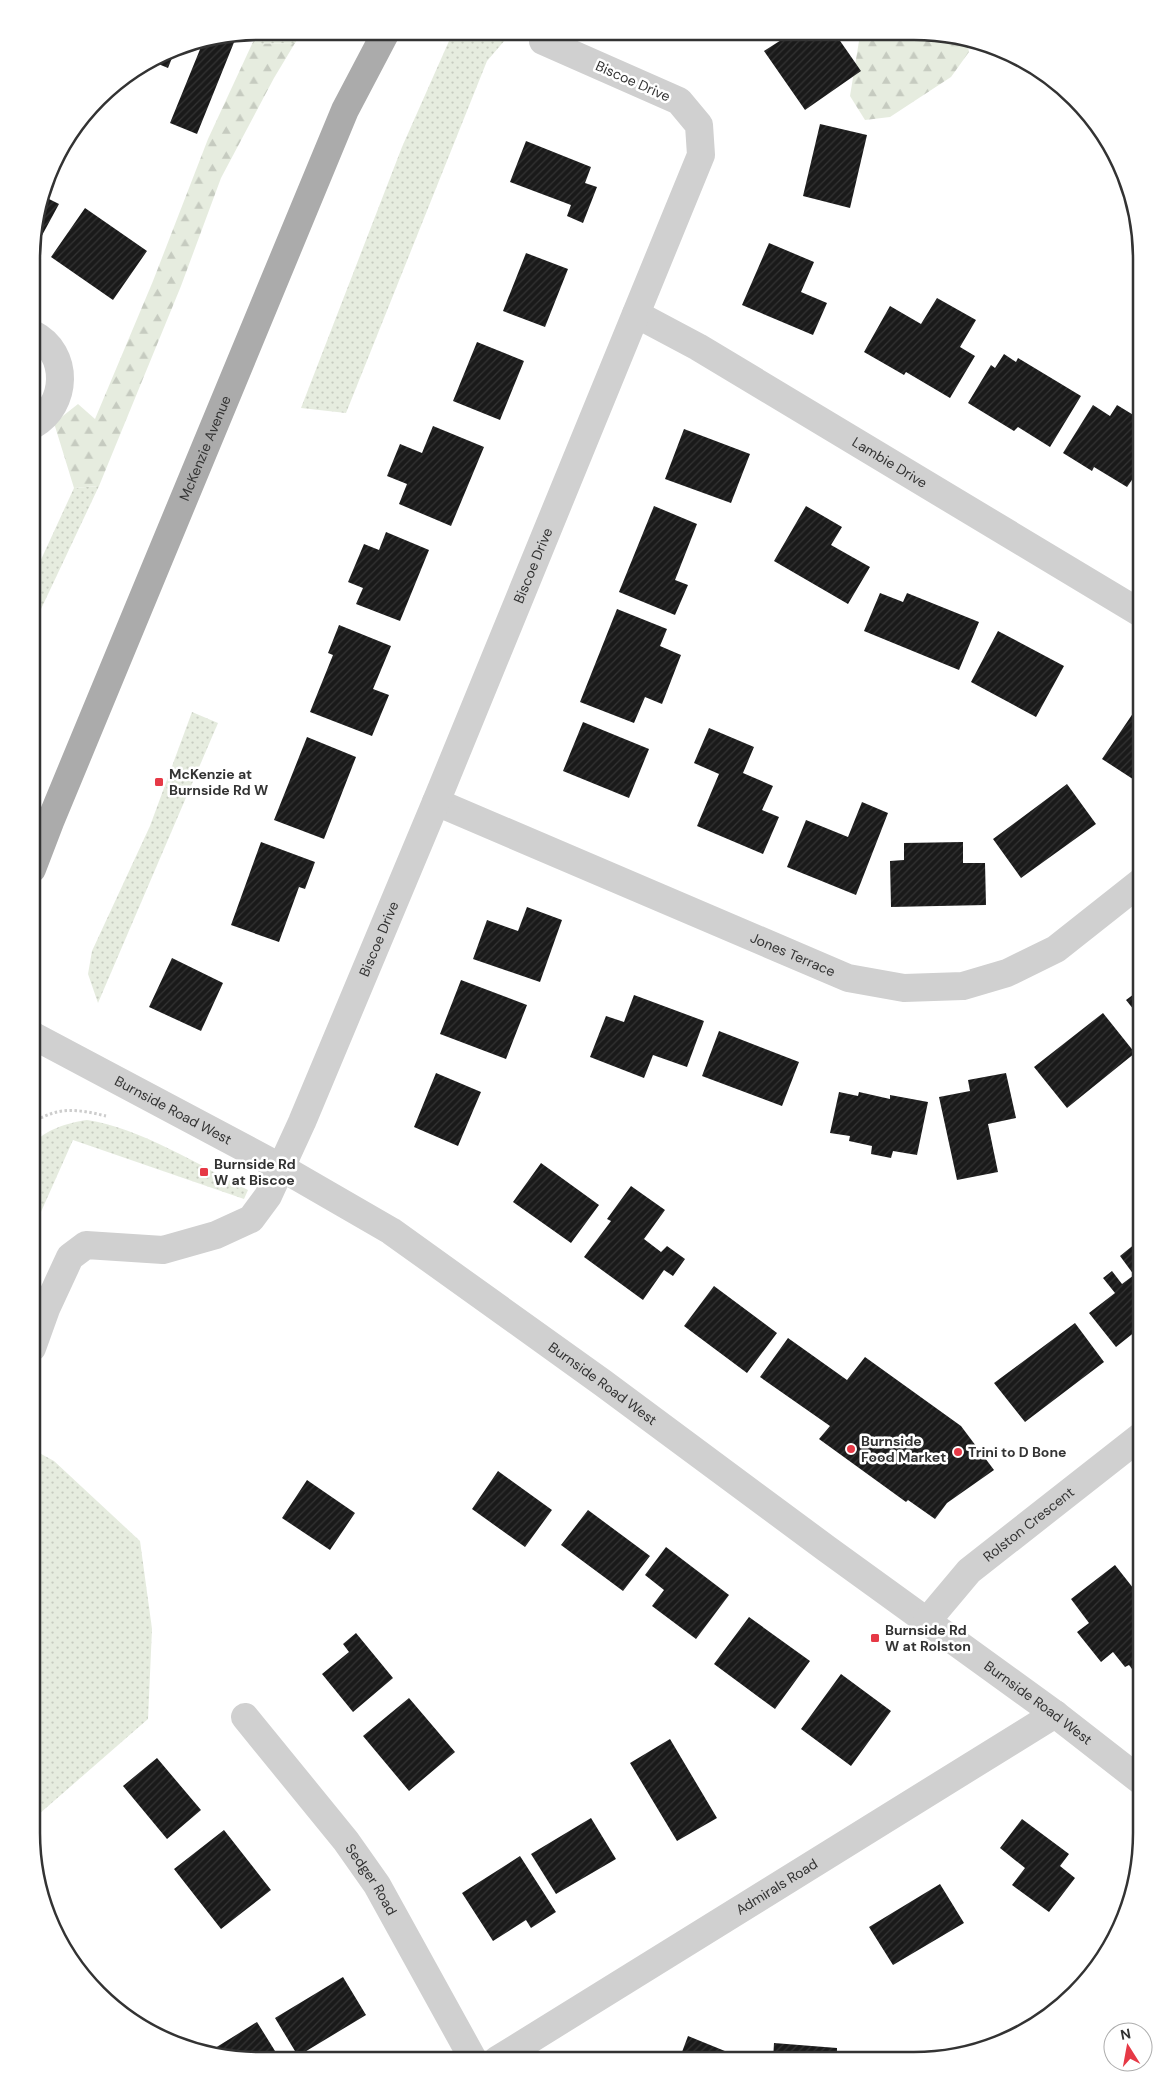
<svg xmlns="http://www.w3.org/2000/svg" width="1173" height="2092" font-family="'DM Sans',sans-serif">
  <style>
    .grass { fill: url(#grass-dots) }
    .forest { fill: url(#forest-firs) }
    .building { fill: url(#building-hatch) }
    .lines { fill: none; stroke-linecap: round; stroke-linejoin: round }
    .path { stroke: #cdcdcd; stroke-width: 3; stroke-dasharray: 2.5 2.5; stroke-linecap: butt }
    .minor { stroke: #d0d0d0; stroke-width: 28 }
    .major { stroke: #ababab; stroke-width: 28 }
    .poi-dot { fill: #e63946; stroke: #fff; stroke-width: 2 }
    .labels { text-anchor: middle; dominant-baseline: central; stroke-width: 5; stroke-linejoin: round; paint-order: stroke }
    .street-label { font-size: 14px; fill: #333; stroke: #fff }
    .poi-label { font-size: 14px; font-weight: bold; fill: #333; stroke: #fff; text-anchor: start }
    .rim { fill: none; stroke: #333; stroke-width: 2.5 }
  </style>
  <defs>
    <pattern id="grass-dots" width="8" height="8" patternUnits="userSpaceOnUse" patternTransform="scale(1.25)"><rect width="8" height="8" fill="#e6ecdf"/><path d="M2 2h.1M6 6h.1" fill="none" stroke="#c6cbc0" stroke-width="1.8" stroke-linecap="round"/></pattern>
    <pattern id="forest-firs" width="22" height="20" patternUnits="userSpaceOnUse" patternTransform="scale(1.25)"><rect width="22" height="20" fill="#e6ecdf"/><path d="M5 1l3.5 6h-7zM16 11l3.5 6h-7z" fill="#c6cbc0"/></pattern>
    <pattern id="building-hatch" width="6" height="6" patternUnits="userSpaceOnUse" patternTransform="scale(1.25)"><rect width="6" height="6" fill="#1a1a1a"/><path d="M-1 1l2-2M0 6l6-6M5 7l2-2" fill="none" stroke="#333"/></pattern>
  </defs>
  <rect width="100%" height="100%" fill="#fff"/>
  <path class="grass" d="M259 31 303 32 295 43 252 44Z
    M453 32 511 33 487 61 346 413 301 408 402 147Z
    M99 486 33 626V577L74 488Z
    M192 712 218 723 98 1003 88 974 92 951 150 826Z
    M87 1120C140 1128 199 1165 248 1190L244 1199 73 1140 32 1232V1145C46 1129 67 1123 87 1120Z
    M32 1449 54 1461 140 1541 152 1629 148 1719 31 1821Z"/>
  <path class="forest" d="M860 35 958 36 966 38 969 52 951 77 890 117 865 120 850 96Z
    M295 43 274 78 221 178 181 286 99 486 74 488 54 423 78 404 95 419 153 281 208 139 252 44Z"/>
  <path class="building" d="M237 35 197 134 170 123 203 42Z
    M789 35H836L861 71 805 110 764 51Z
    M172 48H176L168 68 151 61Z
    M820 124 867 135 850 208 803 196Z
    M526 141 591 167 585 183 597 187 583 223 567 216 571 205 510 182Z
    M43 196 59 204 33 252V229Z
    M85 208 147 251 113 300 51 257Z
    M769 243 814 262 801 292 827 303 813 335 742 305Z
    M526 253 568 269 545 327 503 311Z
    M937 298 976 320 960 347 975 356 950 398 906 372 904 375 864 352 890 306 921 324Z
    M477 342 524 361 500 420 453 401Z
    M1004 354 1016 362 1018 358 1081 396 1050 447 1018 427 1014 431 968 403 991 365 995 368Z
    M1093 405 1110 416 1117 405 1140 419 1134 430 1142 435V482L1134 477 1127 487 1094 467 1092 471 1063 453Z
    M433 426 484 447 451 526 399 504 407 484 387 476 400 444 422 453Z
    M684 429 750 454 731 503 665 479Z
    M654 506 697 524 675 580 688 585 675 615 619 592Z
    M806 506 842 527 831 545 870 567 848 604 774 561Z
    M386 532 429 550 400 621 356 604 363 588 348 582 364 544 379 550Z
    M880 593 903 602 907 593 979 622 959 670 864 631Z
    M617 609 667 629 660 646 681 655 662 704 645 697 634 723 580 702Z
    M339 625 391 646 373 689 389 695 372 736 310 712 333 655 328 653Z
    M998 631 1064 666 1036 717 971 682Z
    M1142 700V785L1102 759Z
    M583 722 649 749 629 798 563 771Z
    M709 728 754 747 743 773 773 786 762 810 779 817 763 854 697 826 719 774 694 763Z
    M307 737 356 757 324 839 274 820Z
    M1067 784 1096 824 1021 878 993 839Z
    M862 802 888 813 856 895 787 867 806 820 848 837Z
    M261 842 315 862 305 889 299 887 279 942 231 925Z
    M963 842V863H985L986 905 891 907 890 861 904 860V843Z
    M527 907 562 920 540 982 473 959 487 920 518 931Z
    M172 958 223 983 201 1031 149 1007Z
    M461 980 527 1005 506 1059 440 1034Z
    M1142 988V1020L1126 1000Z
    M634 995 704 1021 687 1067 653 1055 644 1078 590 1057 606 1016 624 1022Z
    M1103 1013 1135 1053 1067 1108 1034 1067Z
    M719 1031 799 1062 782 1106 702 1076Z
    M436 1073 481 1092 458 1146 414 1127Z
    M1006 1073 1016 1118 988 1124 998 1172 957 1180 939 1097 970 1091 968 1080Z
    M839 1092 858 1096 859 1092 890 1099V1095L928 1102 917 1155 893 1151 891 1158 871 1154 872 1146 849 1141 850 1136 830 1133Z
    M541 1163 599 1205 571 1243 513 1202Z
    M631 1186 665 1210 644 1239 661 1252 667 1246 685 1259 673 1276 664 1270 643 1300 584 1257 611 1221 607 1219Z
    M1141 1239V1327L1116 1347 1089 1313 1115 1293 1103 1278 1112 1271 1122 1284 1134 1275 1120 1256Z
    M714 1286 777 1333 747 1373 684 1326Z
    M1075 1323 1104 1362 1025 1422 994 1383Z
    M788 1338 847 1380 865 1357 961 1426 994 1470 947 1503 935 1519 908 1500 906 1502 819 1439 830 1426 760 1377Z
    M498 1471 552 1510 525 1547 472 1509Z
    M307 1480 355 1513 330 1550 282 1518Z
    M588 1510 650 1556 623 1591 561 1545Z
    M666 1547 729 1595 696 1639 652 1606 664 1590 645 1575Z
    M1115 1565 1141 1598V1681L1129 1665 1125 1667 1113 1652 1101 1662 1077 1632 1089 1623 1071 1599Z
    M749 1617 810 1661 775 1709 714 1664Z
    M356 1633 393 1678 353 1712 322 1674 349 1652 343 1644Z
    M841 1674 891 1711 851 1766 801 1729Z
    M409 1698 455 1752 409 1791 363 1736Z
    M670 1739 717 1818 677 1841 630 1763Z
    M157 1758 201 1810 167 1839 123 1786Z
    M591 1818 616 1859 556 1894 531 1854Z
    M1022 1819 1069 1854 1060 1866 1075 1878 1049 1912 1012 1885 1025 1868 1000 1848Z
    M224 1830 271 1890 221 1929 174 1869Z
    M520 1856 556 1912 531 1928 526 1920 493 1941 462 1893Z
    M940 1884 964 1923 893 1965 869 1927Z
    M1120 1926 1121 1927 1099 1965 1094 1962Z
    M343 1977 366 2015 298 2056 275 2018Z
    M257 2022 280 2059H229L207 2053Z
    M688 2036 747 2060H679Z
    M774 2043 837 2048V2058L852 2061 773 2060Z"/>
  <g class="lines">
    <path class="path" d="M32 1123C59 1106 77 1109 106 1116"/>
    <g class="minor">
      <path id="s1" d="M636 314 698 347 1142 614"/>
      <path d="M33 425C68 405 70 353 33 334"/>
      <path id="s2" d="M436 802 848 978 904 988 963 986 1007 973 1056 949 1142 881"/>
      <path id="s3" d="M32 1035 282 1168 391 1231 603 1383 827 1549 1055 1714 1141 1781"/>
      <path id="s4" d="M32 1348 46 1309 70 1257 86 1245 163 1250 216 1235 251 1219 268 1196 302 1122 436 802 701 155 699 125 679 101 543 41"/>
      <path id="s5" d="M927 1621 969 1571 1141 1436"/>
      <path id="s6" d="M245 1717 346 1841 377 1885 473 2059"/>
      <path id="s7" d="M497 2060 1055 1714"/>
    </g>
    <path class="major" id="s8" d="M32 869 50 822 345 110 386 32"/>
  </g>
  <g class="poi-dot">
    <rect x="154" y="777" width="10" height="10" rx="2.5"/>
    <rect x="199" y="1167" width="10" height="10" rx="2.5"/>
    <circle cx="851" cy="1449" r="5"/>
    <circle cx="958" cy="1452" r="5"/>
    <rect x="870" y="1633" width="10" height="10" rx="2.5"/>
  </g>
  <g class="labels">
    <g class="street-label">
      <text transform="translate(633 81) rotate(24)">Biscoe Drive</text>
      <text stroke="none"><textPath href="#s8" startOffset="455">McKenzie Avenue</textPath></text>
      <text stroke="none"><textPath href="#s1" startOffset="294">Lambie Drive</textPath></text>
      <text stroke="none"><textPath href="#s4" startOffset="1002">Biscoe Drive</textPath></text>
      <text stroke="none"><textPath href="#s4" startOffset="598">Biscoe Drive</textPath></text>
      <text stroke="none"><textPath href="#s2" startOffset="388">Jones Terrace</textPath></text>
      <text stroke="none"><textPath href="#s3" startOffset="160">Burnside Road West</textPath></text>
      <text stroke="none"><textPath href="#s3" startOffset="670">Burnside Road West</textPath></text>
      <text stroke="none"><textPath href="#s5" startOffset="141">Rolston Crescent</textPath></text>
      <text stroke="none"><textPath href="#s3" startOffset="1210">Burnside Road West</textPath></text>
      <text stroke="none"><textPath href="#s6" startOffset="206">Sedger Road</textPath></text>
      <text stroke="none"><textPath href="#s7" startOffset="329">Admirals Road</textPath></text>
    </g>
    <g class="poi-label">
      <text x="169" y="774">McKenzie at<tspan x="169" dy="16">Burnside Rd W</tspan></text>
      <text x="214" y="1164">Burnside Rd<tspan x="214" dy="16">W at Biscoe</tspan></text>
      <text x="861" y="1441">Burnside<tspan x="861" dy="16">Food Market</tspan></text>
      <text x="968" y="1452">Trini to D Bone</text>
      <text x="885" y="1630">Burnside Rd<tspan x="885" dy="16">W at Rolston</tspan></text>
    </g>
  </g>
  <path d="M0 0H1173V2092H0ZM259 40H914A219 219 0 0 1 1133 259V1833A219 219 0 0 1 914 2052H259A219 219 0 0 1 40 1833V259A219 219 0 0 1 259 40Z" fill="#fff" fill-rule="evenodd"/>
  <path class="rim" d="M259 40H914A219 219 0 0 1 1133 259V1833A219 219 0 0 1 914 2052H259A219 219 0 0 1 40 1833V259A219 219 0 0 1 259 40Z"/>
  <g transform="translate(1128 2047) rotate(349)"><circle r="24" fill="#ffffff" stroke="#adadad"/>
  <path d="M0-4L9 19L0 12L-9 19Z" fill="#e63946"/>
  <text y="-8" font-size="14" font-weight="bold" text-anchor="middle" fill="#333333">N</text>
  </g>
</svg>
